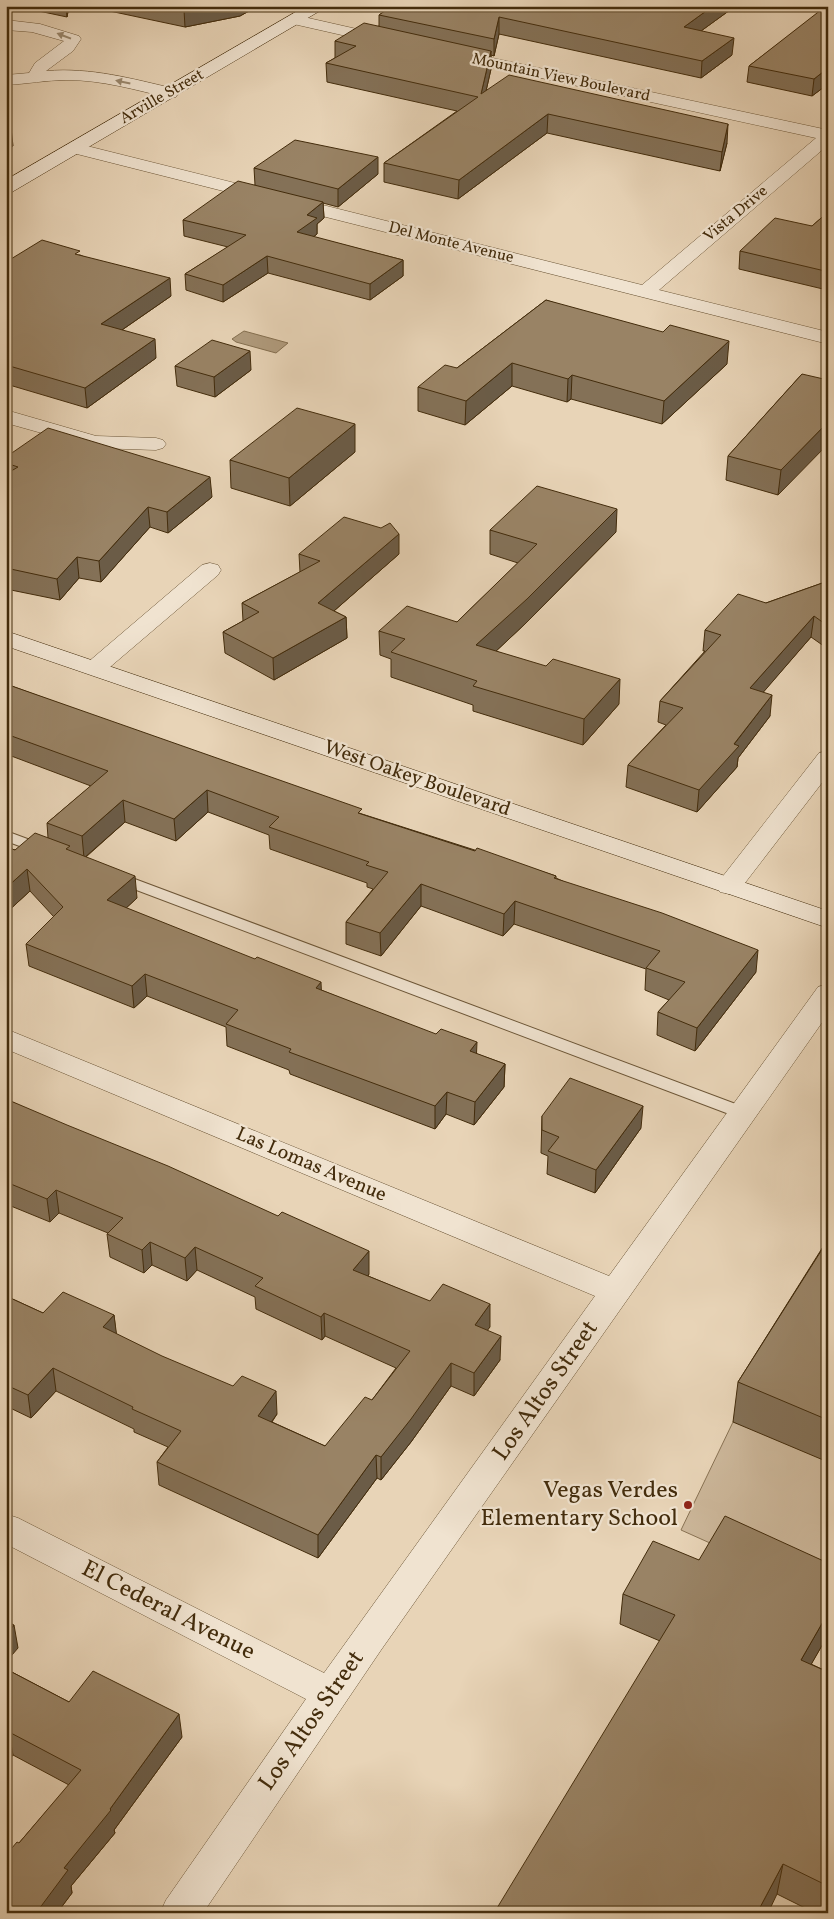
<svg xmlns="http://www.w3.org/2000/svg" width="834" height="1919" font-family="Vollkorn,serif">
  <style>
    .green { fill: #ccb79a; stroke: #887253 }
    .water { fill: #b09b7d; stroke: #846f50 }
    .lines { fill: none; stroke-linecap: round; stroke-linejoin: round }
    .lane-casing { stroke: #6c5637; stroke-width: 2 }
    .street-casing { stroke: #6c5637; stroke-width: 1 }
    .secondary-casing { stroke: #432c0c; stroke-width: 1 }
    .lane { fill: #f0e3d0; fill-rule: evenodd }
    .street { fill: #f0e3d0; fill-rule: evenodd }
    .secondary { fill: #f0e3d0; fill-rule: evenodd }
    .wall { fill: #847157; stroke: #432c0c }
    .shaded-wall { fill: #6b5c47; stroke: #432c0c }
    .building { fill: #998365; stroke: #432c0c }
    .oneway { fill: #9a886e }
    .poi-dot { fill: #8f2418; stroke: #f0e3d0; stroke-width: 2 }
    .labels { text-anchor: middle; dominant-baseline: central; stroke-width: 4.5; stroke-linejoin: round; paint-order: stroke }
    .far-street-label { font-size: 16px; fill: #432c0c; stroke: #f0e3d0 }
    .street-label { font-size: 20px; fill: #432c0c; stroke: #f0e3d0 }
    .near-street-label { font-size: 24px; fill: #432c0c; stroke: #f0e3d0 }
    .near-poi-label { font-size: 24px; fill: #432c0c; stroke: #f0e3d0; text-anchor: end }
  </style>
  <rect width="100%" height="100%" fill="#e8d4b7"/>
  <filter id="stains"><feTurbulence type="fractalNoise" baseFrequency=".004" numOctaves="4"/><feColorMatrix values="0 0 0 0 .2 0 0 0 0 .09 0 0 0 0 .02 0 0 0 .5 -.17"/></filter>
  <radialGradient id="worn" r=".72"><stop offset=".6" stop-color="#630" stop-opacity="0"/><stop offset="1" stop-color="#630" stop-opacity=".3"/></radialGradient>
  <path class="green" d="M828 1262V1596L681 1530 733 1422 826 1273Z"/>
  <path class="water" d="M244 331 288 343 276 353 236 342 232 339Z"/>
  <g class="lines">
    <defs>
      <path id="lane" d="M6 831 49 847 52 850 49 853 44 855 6 841Z
        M116 872 749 1109 752 1113 749 1117 743 1119 737 1117 110 880 108 877 110 874Z"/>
      <path id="street" d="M295 15 392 37 394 40 392 43 386 45 289 23 287 20 289 17Z
        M6 20 40 24 79 36 81 39 73 51 46 71C91 67 133 79 176 89L178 93 176 97 170 98C136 90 102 80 67 80 46 80 27 84 6 85V75L29 73 35 63 64 41 32 32 6 30Z
        M455 50 828 130V145L659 290 828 332V344L69 152 66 148 69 144 75 143 642 285 816 138 449 58 447 55 449 52Z
        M6 410 96 436 156 438 163 440 166 444 163 448 156 450 95 448 6 423Z
        M210 563 218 565 221 570 218 575 103 673 95 675 87 673 83 668 87 663 202 565Z
        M828 751V775L738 892 729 894 720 892 716 886 720 880 819 753Z
        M828 984V1014L381 1650 203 1913H160L166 1900 306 1699 6 1544V1514L18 1518 324 1673 595 1296 6 1049V1029L609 1276 818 987Z"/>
      <path id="secondary" d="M306 6H326L323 9 12 192 6 193V180Z
        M6 631 828 911V928L6 646Z"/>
    </defs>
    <use href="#lane" class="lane-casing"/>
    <use href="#street" class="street-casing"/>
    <use href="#secondary" class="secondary-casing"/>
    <use href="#lane" class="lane"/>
    <use href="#street" class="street"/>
    <use href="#secondary" class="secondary"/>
  </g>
  <path class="wall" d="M15 6H69L67 17Z
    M86 6H258L240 16 185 27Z
    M392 6H730V10L701 31 732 55 701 78 499 34 494 56 491 55V69L486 91 727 143 720 171 547 133 458 199 384 182V163L457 111 327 82 326 63 335 58V41L379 26V15Z
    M828 6V84L812 96 747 82 749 66Z
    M254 168 378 174 338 207 323 203 324 218 317 224V234L313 237 403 260V276L370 300 268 273 223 302 186 290 185 274 228 247 184 236 183 220 255 185Z
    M828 212V289L824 288 823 289 739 269 740 251 812 226Z
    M80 255 171 296 122 330 156 358 87 408 6 384V262Z
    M546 300 727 364 662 424 571 399 567 402 512 386 465 425 418 411V387L457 368Z
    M175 366 251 370 215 397 177 386Z
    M802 374 778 495 726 480 728 456Z
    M355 452 290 506 231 488 230 460Z
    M6 457 212 497 168 533 150 527 101 582 79 578 60 600 6 589Z
    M490 530 616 532 526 623 496 651 619 704 583 745 473 711V705L391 677V659L380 655 379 631 457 622 518 563 490 554Z
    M299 554H399L334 611 346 617 347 638 274 680 225 653 223 632 243 621 242 603 300 572Z
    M828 581V649L811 637 763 692 770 716 738 758 737 767 697 812 626 787 628 765 666 725 658 722 660 701 705 651H703L705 630 766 603Z
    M6 684 362 814 556 876V878L756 972 695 1051 657 1035 658 1012 669 1000 645 990 646 969 514 924 503 936 421 906 381 956 346 944V922L373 889 367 887V883L270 849 269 835 208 812 176 841 125 822 86 857 137 898 126 908 321 990 477 1054 505 1064 504 1087 474 1125 446 1114 435 1129 290 1074 289 1070 227 1046 226 1027 147 996 134 1008 29 966 26 944 54 917 30 891 6 913V847L15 850 48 838 47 823 91 786 6 754Z
    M6 1099 369 1274 368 1276 490 1327 487 1330 500 1360 474 1396 451 1386 411 1442 381 1480 377 1478 318 1558 159 1485 157 1462 168 1447 134 1432V1429L56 1391 31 1418 6 1406V1296L43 1313 114 1315 116 1334 277 1414 272 1422 325 1446 372 1400 396 1368 325 1336 322 1340 256 1309 255 1297 197 1270 187 1281 152 1265 144 1273 110 1257 107 1234 108 1233 59 1213 50 1222 6 1204Z
    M542 1116 641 1128 595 1193 547 1174 548 1156 541 1153Z
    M828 1233V1462L733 1422 738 1382 826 1242Z
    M699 1560 828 1563V1635L811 1664 828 1672V1913H815L777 1894 660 1641 620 1624 623 1594Z
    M6 1669 69 1702 182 1737 114 1830 115 1833 71 1886 72 1893 57 1913H6L19 1843 69 1785 13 1755 6 1763Z"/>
  <path class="shaded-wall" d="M66 6H69L67 17Z
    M203 6H258L240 16 185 27 184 10Z
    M713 6H730V10L683 44 684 27Z
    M499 17V34L494 56V39Z
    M734 38 732 55 701 78 702 61Z
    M491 51V69L481 113V94Z
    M828 68V84L812 96 814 79Z
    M548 114 547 133 458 199 459 180Z
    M728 124 727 143 720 171 722 152Z
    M11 128 13 146 6 149V131Z
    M378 157V174L338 207V189Z
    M323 202 324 218 317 224V234L298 249 297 232 307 215Z
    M267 256 268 273 223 302V285Z
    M403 260V276L370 300V284Z
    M826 269 824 288 823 289 825 271Z
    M170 278 171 296 103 343 101 324Z
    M155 339 156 358 87 408 85 388Z
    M729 341 727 364 662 424 664 401Z
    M250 351 251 370 215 397 214 377Z
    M512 363V386L465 425 466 401Z
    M572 375 571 399 567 402 568 379Z
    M828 422V444L778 495 781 470Z
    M355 424V452L290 506 289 478Z
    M210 477 212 497 168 533 167 512Z
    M148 507 150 527 101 582 99 561Z
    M617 509 616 532 526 623 476 670V645Z
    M399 534V554L319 624 318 603Z
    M77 557 79 578 60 600 57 579Z
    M814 616 811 637 748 710 750 688Z
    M346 617 347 638 274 680 273 658Z
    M620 679 619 704 583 745 584 719Z
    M772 695 770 716 738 758 737 767 697 812 699 790Z
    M207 790 208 812 176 841 174 819Z
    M123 800 125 822 84 858 82 836Z
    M27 869 30 891 6 913V888Z
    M135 876 137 898 110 923 107 900Z
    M421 884V906L381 956 380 933Z
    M515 901 514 924 503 936 504 914Z
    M758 950 756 972 695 1051 697 1028Z
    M145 974 147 996 134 1008 132 986Z
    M321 982 322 1005 316 988Z
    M477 1042 476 1065 470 1051Z
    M505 1064 504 1087 474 1125 475 1102Z
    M447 1092 446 1114 435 1129V1106Z
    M643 1106 641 1128 595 1193 596 1170Z
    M56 1190 59 1213 50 1222 47 1199Z
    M150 1242 152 1265 144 1273 142 1250Z
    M195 1247 197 1270 187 1281 185 1258Z
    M369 1251V1274L354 1293 353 1270Z
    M490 1304V1327L474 1348 475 1325Z
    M324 1313 325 1336 322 1340 321 1317Z
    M114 1315 117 1338 103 1327Z
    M501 1336 500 1360 474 1396V1373Z
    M451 1363V1386L411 1442 381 1480V1457Z
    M53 1368 56 1391 31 1418 28 1395Z
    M276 1391 277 1414 259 1439 258 1416Z
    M376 1455 377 1478 318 1558V1535Z
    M828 1613V1635L796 1691 801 1660Z
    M14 1625 18 1648 6 1662V1635Z
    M179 1714 182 1737 114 1830 115 1833 71 1886 72 1893 57 1913H36L64 1868 110 1809Z
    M9 1732 13 1755 6 1763V1735Z
    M783 1864 777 1894 768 1913H757Z"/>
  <path class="building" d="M165 6H203L184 10Z
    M392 6H713L684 27 734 38 702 61 499 17 494 39 379 15Z
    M826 6H828V68L814 79 749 66Z
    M364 23 491 51 481 94 509 75 728 124 722 152 548 114 459 180 384 163 478 97 326 63 356 46 335 41Z
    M6 123 11 128 6 131Z
    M295 140 378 157 338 189 254 168Z
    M238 181 323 202 307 215 317 218 297 232 403 260 370 284 267 256 223 285 185 274 246 235 183 220Z
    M828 212V269H826L825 271 740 251 775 218 812 226Z
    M42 240 80 251 75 254 170 278 101 324 155 339 85 388 6 365V262Z
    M546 300 663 332 670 325 729 341 664 401 572 375 568 379 512 363 466 401 418 387 445 365 457 368Z
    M212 340 250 351 214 377 175 366Z
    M802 374 828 380V422L781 470 728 456Z
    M297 408 355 424 289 478 230 460Z
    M48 428 210 477 167 512 148 507 99 561 77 557 57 579 6 568V474L18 467 6 463V457Z
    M537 486 617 509 527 599 476 645 546 666 553 659 620 679 584 719 473 686 477 681 391 652 405 639 379 631 407 606 457 622 537 544 490 530Z
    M344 517 381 528 390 523 399 534 318 603 346 617 273 658 223 632 259 612 242 603 320 561 299 554Z
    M828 581V626L814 616 750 688 772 695 734 744 739 746 699 790 628 765 683 708 660 701 721 635 705 630 738 594 766 603Z
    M6 684 362 809 358 813 475 851 477 848 556 876 554 878 662 913 758 950 697 1028 658 1012 685 982 646 968 660 951 515 901 504 914 421 884 380 933 346 922 388 872 366 865 369 862 269 827 279 817 207 790 174 819 123 800 82 836 47 823 108 771 6 734Z
    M35 833 70 846 66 849 135 876 107 900 255 959 257 957 321 982 316 988 436 1034 441 1029 477 1042 470 1051 505 1064 475 1102 447 1092 435 1106 289 1052 291 1049 226 1024 238 1010 145 974 132 986 26 944 63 907 27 869 6 888V847L15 850Z
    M570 1078 643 1106 596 1170 548 1151 559 1137 542 1130V1116Z
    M6 1099 67 1125 168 1166 278 1216 282 1212 369 1251 353 1270 430 1301 443 1284 490 1304 475 1325 501 1336 474 1373 451 1363 411 1419 381 1457 376 1455 318 1535 157 1462 181 1431 132 1409 133 1407 53 1368 28 1395 6 1385V1296L43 1313 63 1292 114 1315 103 1327 162 1356 233 1386 242 1376 276 1391 258 1416 325 1446 365 1397 372 1400 410 1351 324 1313 321 1317 255 1286 263 1278 195 1247 185 1258 150 1242 142 1250 107 1234 123 1218 56 1190 47 1199 6 1182Z
    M828 1240V1420L738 1382Z
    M725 1516 828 1563V1613L801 1660 828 1672V1886L783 1864 757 1913H494L675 1615 623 1594 653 1541 699 1560Z
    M6 1621 14 1625 6 1635Z
    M6 1669 69 1702 93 1671 179 1714 110 1809 111 1810 64 1868 68 1870 36 1913H6V1855L17 1842 19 1843 81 1770 9 1732 6 1735Z"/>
  <defs><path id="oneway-solid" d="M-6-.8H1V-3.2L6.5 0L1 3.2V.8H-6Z" transform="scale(1.25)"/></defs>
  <g class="oneway">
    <use href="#oneway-solid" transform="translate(64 36) rotate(-159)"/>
    <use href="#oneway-solid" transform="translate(123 82) rotate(-168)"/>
  </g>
  <circle class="poi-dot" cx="688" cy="1505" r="5"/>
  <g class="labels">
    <g class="far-street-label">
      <text transform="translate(561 78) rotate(12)">Mountain View Boulevard</text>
      <text transform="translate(162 97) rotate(-30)">Arville Street</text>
      <text transform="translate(736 214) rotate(-40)">Vista Drive</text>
      <text transform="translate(451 243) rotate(14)">Del Monte Avenue</text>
    </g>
    <g class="street-label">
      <text transform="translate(417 779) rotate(19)">West Oakey Boulevard</text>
      <text transform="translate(311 1165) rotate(23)">Las Lomas Avenue</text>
    </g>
    <g class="near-street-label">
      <text transform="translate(546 1391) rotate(-55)">Los Altos Street</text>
      <text transform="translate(168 1611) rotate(27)">El Cederal Avenue</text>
      <text transform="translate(312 1721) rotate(-55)">Los Altos Street</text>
    </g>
    <g class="near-poi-label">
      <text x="678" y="1491">Vegas Verdes<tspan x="678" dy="28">Elementary School</tspan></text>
    </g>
  </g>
  <rect width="834" height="1919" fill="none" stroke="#e8d4b7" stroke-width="25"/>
  <rect x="8" y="8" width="819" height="1904" fill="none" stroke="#432c0c" stroke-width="2.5"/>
  <rect x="12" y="12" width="809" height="1894" fill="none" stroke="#432c0c"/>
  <rect width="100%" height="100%" filter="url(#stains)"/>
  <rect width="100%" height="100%" fill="url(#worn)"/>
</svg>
